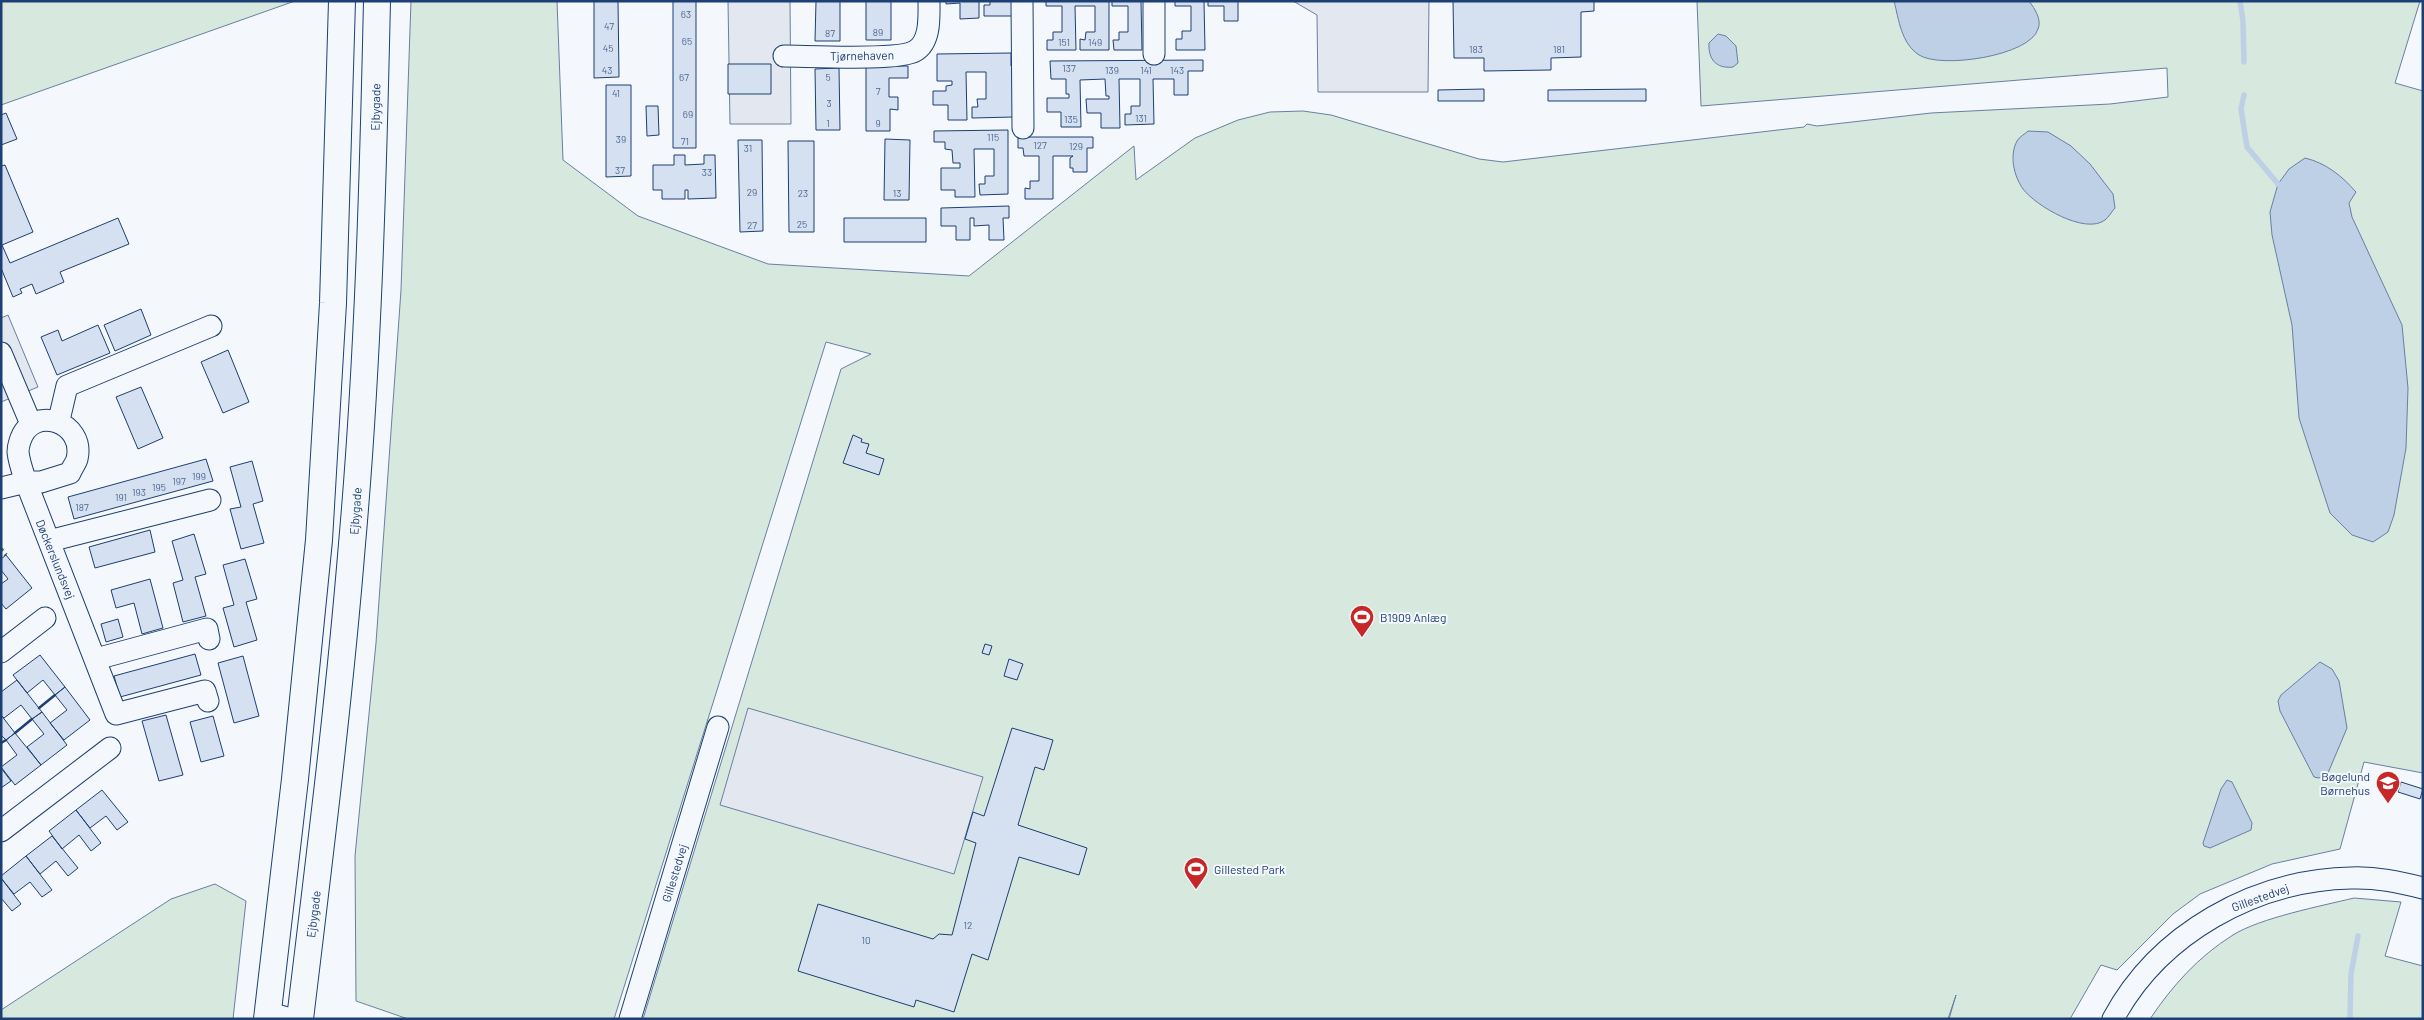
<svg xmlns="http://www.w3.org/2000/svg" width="2424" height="1020" font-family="Barlow,sans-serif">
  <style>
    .green { fill: #d7e8df; stroke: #687fa3 }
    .parking { fill: #e3e8f0; stroke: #687fa3 }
    .water { fill: #bed0e5; stroke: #687fa3 }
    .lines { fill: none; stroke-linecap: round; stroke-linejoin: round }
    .stream { stroke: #bed0e5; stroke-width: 5.5 }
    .building { fill: #d5e0f0; stroke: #1d3f73 }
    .minor-casing { stroke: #1d3f73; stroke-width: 23 }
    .major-casing { stroke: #1d3f73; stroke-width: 28 }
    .minor { stroke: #f4f7fb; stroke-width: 21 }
    .major { stroke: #f4f7fb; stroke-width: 26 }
    .hedge { stroke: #2c6c60; stroke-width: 4; stroke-dasharray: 2.5 4; stroke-linecap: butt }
    .wall { stroke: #1d3f73; stroke-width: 2.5 }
    .labels { text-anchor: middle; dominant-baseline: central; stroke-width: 4; stroke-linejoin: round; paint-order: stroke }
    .number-label { font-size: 10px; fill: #4b6792 }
    .street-label { font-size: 12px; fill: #1d3f73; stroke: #f4f7fb }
    .poi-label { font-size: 12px; fill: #1d3f73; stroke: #f4f7fb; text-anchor: start }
  </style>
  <rect width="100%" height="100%" fill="#f4f7fb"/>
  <path class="green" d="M1 1H295L1 105Z
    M411 1H557L563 160 638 216 768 264 969 276 1134 146 1136 180 1195 138 1238 120 1270 112 1303 111 1331 115 1479 159 1503 162 1804 127 1807 124 1817 126 1931 113 2110 104 2168 97 2167 68 1701 106 1697 1H2420L2395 83 2423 91V773L2364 762 2340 849 2272 864 2200 894 2173 914 2117 970 2101 965 2070 1019H1949L1956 995 1948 1019H643L841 369 871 354 826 342 614 1019H408L356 1001 355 856 376 643 401 290Z
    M215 884 246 901 233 1019H1V1010L171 899Z
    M2354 898 2401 902 2385 956 2423 966V1019H2150C2172 986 2199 956 2233 935 2260 918 2321 906 2354 898Z"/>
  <path class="parking" d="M728 1H790L791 124H730Z
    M1293 1H1429L1428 92H1318L1317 15Z
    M8 315 38 387 1 402V318Z
    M748 708 983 777 954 874 720 805Z"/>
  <path class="water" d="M1894 1H2029C2035 9 2042 20 2038 29 2030 56 1941 69 1919 55 1901 43 1899 20 1894 1Z
    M1718 34 1726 36 1736 46 1738 63 1733 67C1716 69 1708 59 1709 43Z
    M2028 131 2048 132 2071 146 2090 164 2113 194 2115 208C2112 211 2109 217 2105 220 2085 235 2036 206 2023 189 2014 176 2009 156 2017 141 2019 137 2025 134 2028 131Z
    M2305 158C2326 163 2342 176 2356 192L2349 203 2352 217 2402 325 2408 388 2406 448 2394 515 2388 532 2373 542 2352 535 2330 513 2299 418 2292 325 2272 235 2270 212 2278 184 2289 169Z
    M2320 662 2332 669 2339 681 2347 728 2328 773 2319 778 2314 777 2280 711 2278 701 2281 695Z
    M2227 780 2232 782 2252 823 2251 830 2210 848 2204 846 2203 843 2221 789Z"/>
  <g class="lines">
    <path class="stream" d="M2240 1 2243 21 2244 62
      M2244 95 2241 109 2247 147 2278 184
      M2350 1019 2351 974 2358 936"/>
  </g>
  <path class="building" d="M594 1H618L619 77 594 78Z
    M673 1H696V148H673Z
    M816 1H840V41H815Z
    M866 1H891V40H866Z
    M946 1H979V18L960 19V3L946 4Z
    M990 1H1013V16H984V5H990Z
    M1046 1H1109V50H1080V39L1085 40 1086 32H1095V6H1075L1076 50H1047V40H1053V32H1062V6H1046Z
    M1112 1H1141L1142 50H1114L1113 40H1119V32H1128V6H1112Z
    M1175 1H1204L1205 50H1176V39H1182V31H1191V6H1175Z
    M1208 1H1238V21H1224V6H1208Z
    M1453 1H1594V11L1581 12V57L1551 58V70L1484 71V58H1454Z
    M1011 53V66L1014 65V117L972 118V107H978L977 99H986V72H966L967 120H948V105H933V91H946V86L952 85V81H937V54Z
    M1203 60V71H1188V95H1174V79H1153L1154 124 1125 125V114H1131V106H1140V79H1119L1120 128H1101V113H1087L1086 99H1109V96H1106L1105 79 1080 80 1081 127H1061V112H1047V98H1069V94H1066V79H1051L1050 61Z
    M728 64H771V94H728Z
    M866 66H908V78H889V97H898V110L890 109V131H866Z
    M839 68 840 130H816L815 69Z
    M606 85H631V176L606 177Z
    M1484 89V101H1438V90Z
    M1646 89V101H1548V90Z
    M646 106H658L659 135 647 136Z
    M6 113 17 139 1 145V115Z
    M1008 130V194L980 195 979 184H985V176H994V149H974L975 197H955V190H941V168H960V163H953L952 150 945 149V142H934V131Z
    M1018 137H1093V148H1087V172H1073V168H1070V158L1073 156H1053V199H1025V188L1030 189V181H1039V156H1024L1023 148H1018Z
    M885 139 910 140 909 200H884Z
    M738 140H762L763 231 740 232Z
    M788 141H814V232H789Z
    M674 155H685V165L704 164V155H715L716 198 688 199V190H685V199H662V190H653V165H674Z
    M5 165 33 232 2 245 10 263 118 218 129 244 60 272 64 282 36 294 32 284 20 289 22 293 13 297 1 268V166Z
    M1009 206V218H1003L1004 240H989V225L974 226V218H970V240H956V226H941V208Z
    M844 218H926V242H844Z
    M141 309 151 335 115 351 104 325Z
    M98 325 110 353 57 375 41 337 58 330 62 341Z
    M228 350 249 402 223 413 201 362Z
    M141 387 163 438 138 449 116 397Z
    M853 435 862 439 861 442 869 444 866 453 884 459 879 475 843 463Z
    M206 459 213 481 74 519 68 497Z
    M252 461 263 501 253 504 264 543 241 549 230 509 241 507 230 467Z
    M150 530 155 552 95 568 89 547Z
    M194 534 206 574 195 577 206 616 183 622 173 583 183 580 172 541Z
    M6 555 32 588 6 609 1 603V584L8 579 1 570V559Z
    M245 559 257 599 246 602 257 640 234 647 223 608 234 605 223 565Z
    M150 579 163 628 142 634 134 603 116 608 111 590Z
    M118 619 123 637 106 642 101 624Z
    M985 644 992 646 989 655 982 653Z
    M195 654 201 675 120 697 114 676Z
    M40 655 65 687 55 695 43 680 27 693 13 675Z
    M243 656 259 716 234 723 218 663Z
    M1009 659 1023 664 1017 680 1004 676Z
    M17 680 42 712 32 719 21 705 4 718 1 715V692Z
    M65 687 90 720 64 740 50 723 67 710 55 695Z
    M42 712 67 745 41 765 27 747 44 734 32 719Z
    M1 715 15 733 6 740 1 735Z
    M166 715 183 775 159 781 142 721Z
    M213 716 224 756 201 762 190 722Z
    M1012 728 1053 740 1044 770 1035 767 1018 825 1087 848 1079 875 1019 857 988 960 972 954 954 1012 916 1000 914 1007 798 971 818 904 933 939 939 934 952 935 976 843 965 839 973 812 984 816Z
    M15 733 41 765 15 785 1 767 17 755 6 740Z
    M1 768 11 781 1 788Z
    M2401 782 2423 789 2420 799 2398 792Z
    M102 790 128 822 117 830 106 816 90 828 76 810Z
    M76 810 101 843 91 851 79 835 62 849 49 831Z
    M52 836 78 868 68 876 56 861 40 874 26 856Z
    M26 856 52 890 42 897 30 882 14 894 1 878V876Z
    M1 878 21 904 12 911 1 898Z"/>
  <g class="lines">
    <defs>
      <path id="minor" d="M1022 1 1023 128
        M1154 1V54
        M784 56C808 56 899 61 915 51 931 42 929 16 929 1
        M1 353 31 424
        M59 420 67 386 211 326
        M1 488 26 482H41L70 473C72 468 76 463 77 459 86 422 32 403 20 441 19 444 18 448 18 452 19 462 23 473 26 482L116 714 205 691 208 701
        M49 541 210 500
        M1 652 45 618
        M96 659 207 629 209 639
        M1 831 110 748
        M268 1013 291 1019
        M630 1019 718 727
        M2113 1019C2159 933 2255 880 2351 878 2376 877 2399 882 2423 888"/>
      <path id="major" d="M267 1019 295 779 319 540 333 303 342 1
        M300 1019C319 861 339 703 352 544 368 364 373 182 377 1"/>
    </defs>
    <use href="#minor" class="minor-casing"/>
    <use href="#major" class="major-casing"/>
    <use href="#minor" class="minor"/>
    <use href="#major" class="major"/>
    <path class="hedge" d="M1 549 6 555"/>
    <path class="wall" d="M39 708 55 695
      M15 733 32 719
      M1 743 6 740"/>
  </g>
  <defs>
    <symbol id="stadium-pin" viewBox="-11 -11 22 30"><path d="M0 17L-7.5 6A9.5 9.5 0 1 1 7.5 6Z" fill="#c62828" stroke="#f4f7fb"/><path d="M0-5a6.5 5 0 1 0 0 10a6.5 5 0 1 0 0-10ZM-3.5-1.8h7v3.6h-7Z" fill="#fff"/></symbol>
    <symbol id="school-pin" viewBox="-11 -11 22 30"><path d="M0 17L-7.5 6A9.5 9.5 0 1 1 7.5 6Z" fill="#c62828" stroke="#f4f7fb"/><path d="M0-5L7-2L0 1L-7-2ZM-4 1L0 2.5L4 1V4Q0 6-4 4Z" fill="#fff"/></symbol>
  </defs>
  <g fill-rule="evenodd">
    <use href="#stadium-pin" x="1348" y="603" width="28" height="38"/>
    <use href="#school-pin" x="2374" y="769" width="28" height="38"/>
    <use href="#stadium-pin" x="1182" y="855" width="28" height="38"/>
  </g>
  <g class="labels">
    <g class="number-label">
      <text x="686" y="14">63</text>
      <text x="609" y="26">47</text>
      <text x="878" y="32">89</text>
      <text x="830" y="33">87</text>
      <text x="687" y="41">65</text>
      <text x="1064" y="42">151</text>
      <text x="1095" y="42">149</text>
      <text x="608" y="48">45</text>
      <text x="1476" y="49">183</text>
      <text x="1559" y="49">181</text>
      <text x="1069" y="68">137</text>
      <text x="607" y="70">43</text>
      <text x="1112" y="70">139</text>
      <text x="1146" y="70">141</text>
      <text x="1177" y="70">143</text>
      <text x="684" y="77">67</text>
      <text x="828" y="77">5</text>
      <text x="878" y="91">7</text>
      <text x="616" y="93">41</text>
      <text x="829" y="103">3</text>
      <text x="688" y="114">69</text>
      <text x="1141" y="118">131</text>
      <text x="1071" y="119">135</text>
      <text x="828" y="123">1</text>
      <text x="878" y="123">9</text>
      <text x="993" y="137">115</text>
      <text x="621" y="139">39</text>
      <text x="685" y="141">71</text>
      <text x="1040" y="145">127</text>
      <text x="1076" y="146">129</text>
      <text x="748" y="148">31</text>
      <text x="620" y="170">37</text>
      <text x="707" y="172">33</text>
      <text x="752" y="192">29</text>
      <text x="803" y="193">23</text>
      <text x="897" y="193">13</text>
      <text x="802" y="224">25</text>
      <text x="752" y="225">27</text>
      <text x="199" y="476">199</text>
      <text x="179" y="481">197</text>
      <text x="159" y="487">195</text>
      <text x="139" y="492">193</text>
      <text x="121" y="497">191</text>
      <text x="82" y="507">187</text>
      <text x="968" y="925">12</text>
      <text x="866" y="940">10</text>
    </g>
    <g class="street-label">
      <text transform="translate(862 55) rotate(-1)">Tjørnehaven</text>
      <text transform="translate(375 107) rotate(-89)">Ejbygade</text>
      <text transform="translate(355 511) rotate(-86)">Ejbygade</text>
      <text transform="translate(56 559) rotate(68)">Døckerslundsvej</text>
      <text transform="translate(674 873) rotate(-73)">Gillestedvej</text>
      <text transform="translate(2260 897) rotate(-20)">Gillestedvej</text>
      <text transform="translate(313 914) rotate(-83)">Ejbygade</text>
    </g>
    <g class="poi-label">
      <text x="1380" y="617">B1909 Anlæg</text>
      <text x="2370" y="776" text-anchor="end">Bøgelund<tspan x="2370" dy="14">Børnehus</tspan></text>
      <text x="1214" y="869">Gillested Park</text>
    </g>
  </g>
  <rect width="2424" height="1020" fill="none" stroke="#1d3f73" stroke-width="5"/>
</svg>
